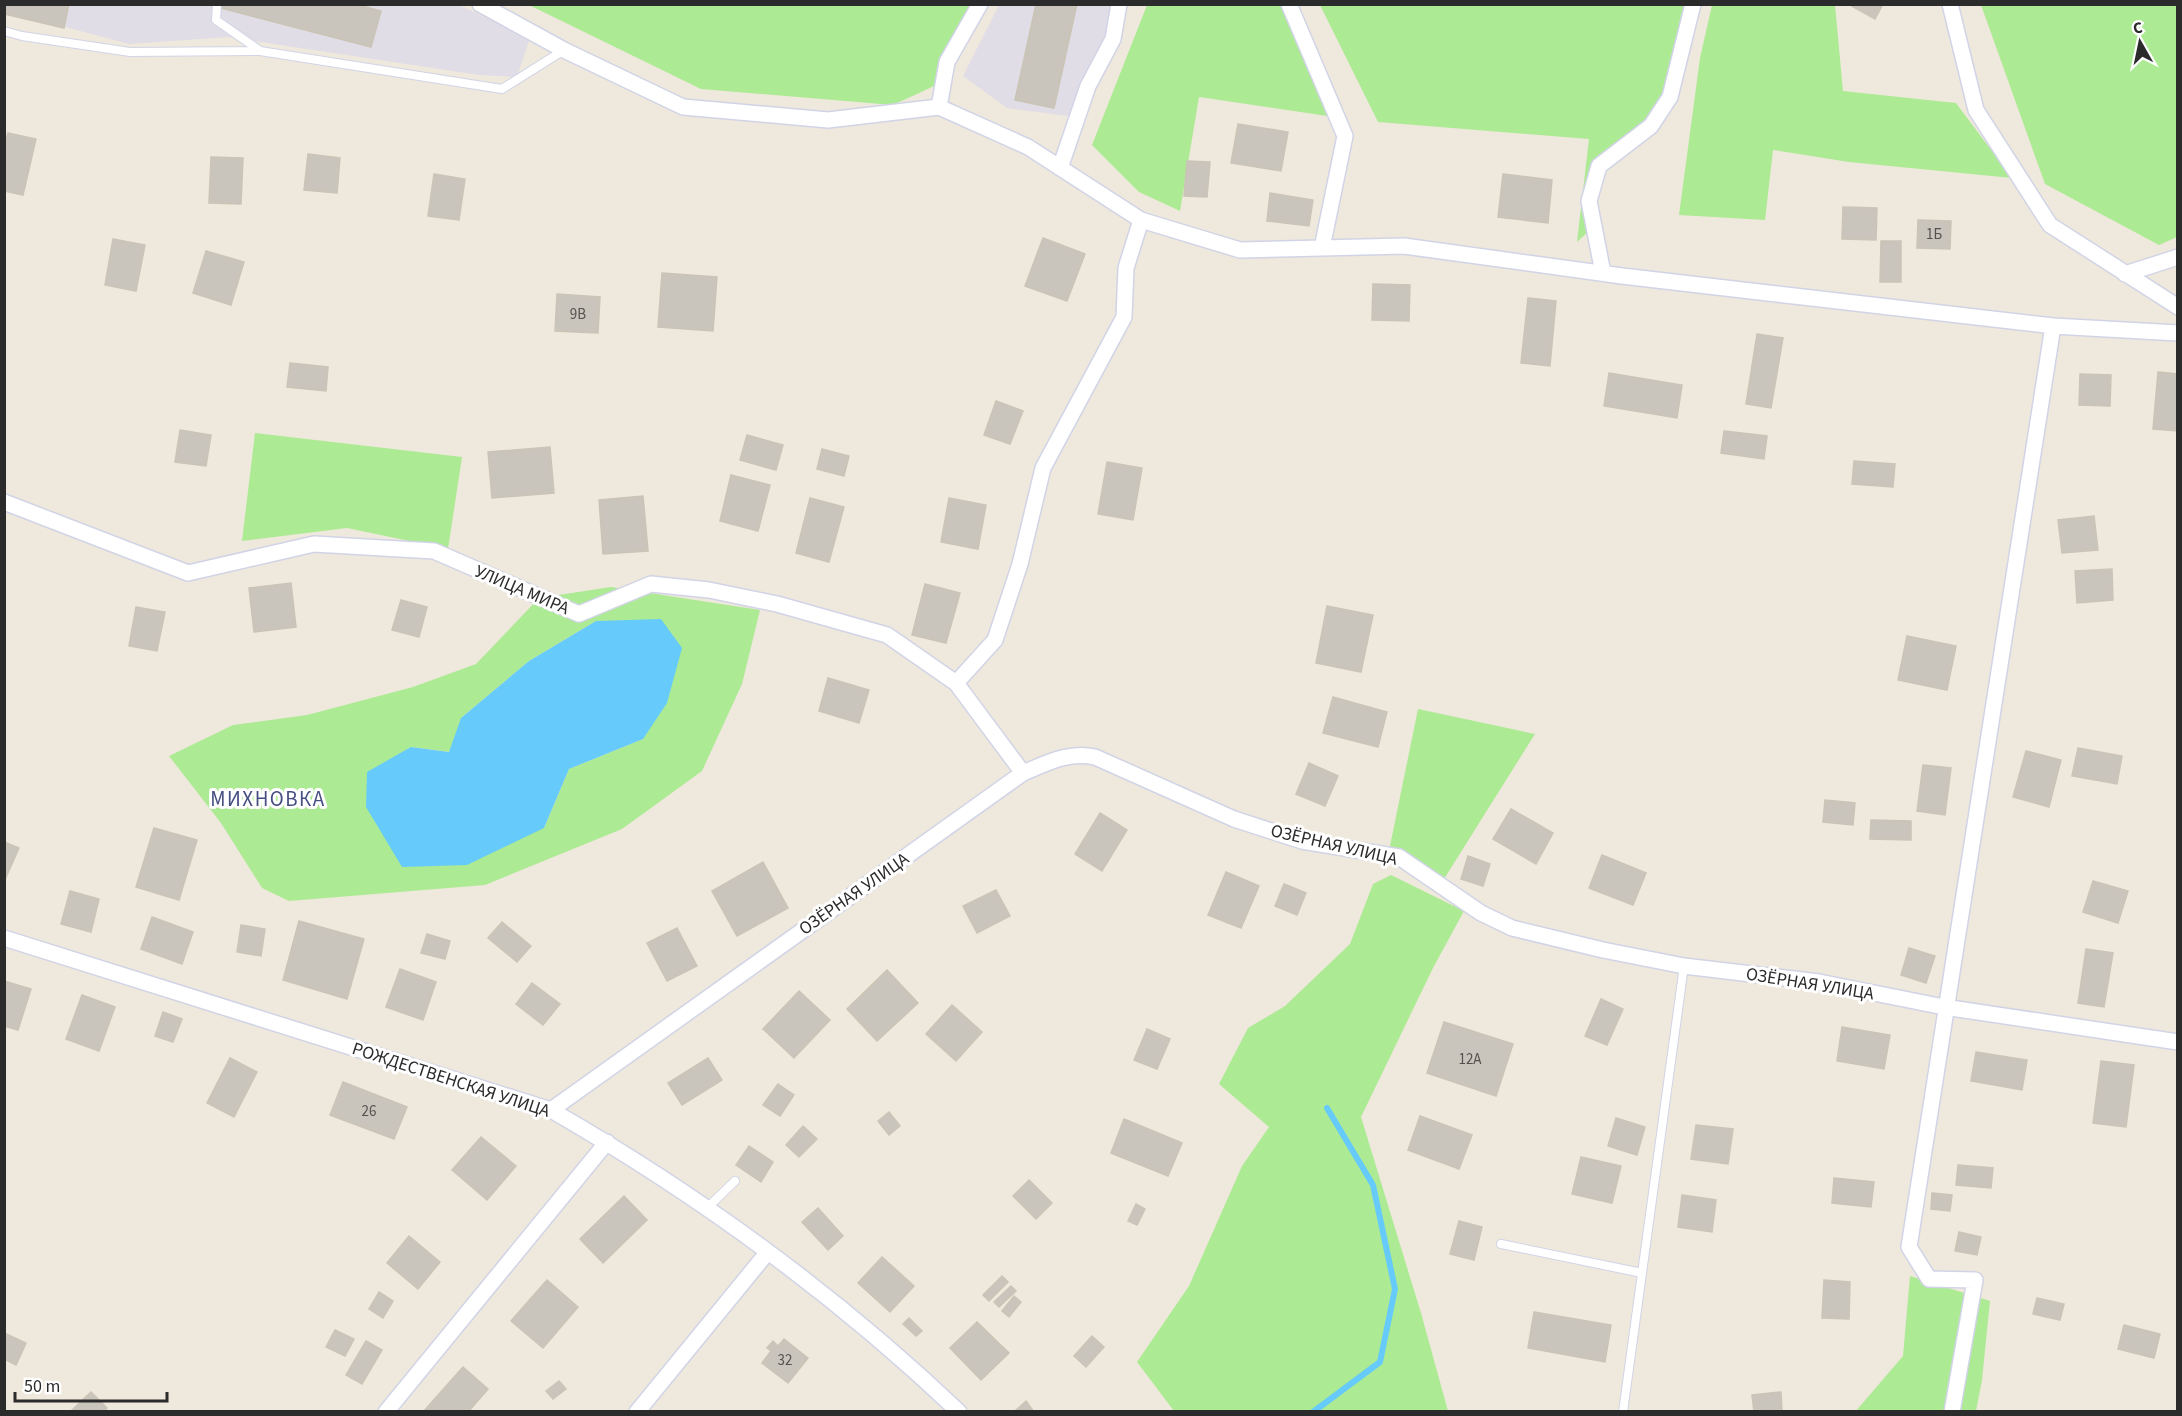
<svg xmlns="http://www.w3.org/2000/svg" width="2182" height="1416" font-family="'Source Sans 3',sans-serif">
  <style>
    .industrial { fill: #e0dde6 }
    .green { fill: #adea94; fill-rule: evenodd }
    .water { fill: #66cbfa }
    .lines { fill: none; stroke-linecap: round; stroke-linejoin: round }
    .stream { stroke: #66cbfa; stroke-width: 6 }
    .building { fill: #cac5bc; stroke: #cac4b6; stroke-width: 1.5 }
    .service-casing { stroke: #d1d4e6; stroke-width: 10 }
    .minor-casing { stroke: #d1d4e6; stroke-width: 18 }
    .service { stroke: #fff; stroke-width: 8 }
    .minor { stroke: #fff; stroke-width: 15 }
    .labels { text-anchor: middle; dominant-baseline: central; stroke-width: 6; stroke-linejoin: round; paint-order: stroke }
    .number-label { font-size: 15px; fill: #53524f }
    .street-label { font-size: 18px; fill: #2b2b2b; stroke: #fff }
    .quarter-label { font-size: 21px; letter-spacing: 1.5px; fill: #474e81; stroke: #fff }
  </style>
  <rect width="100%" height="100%" fill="#efe8dc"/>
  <path class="industrial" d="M4 5H459L530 38 517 77 479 75 228 37 129 44 5 11Z
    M999 5H1123L1076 117 1007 108 963 76Z"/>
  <path class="green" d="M529 5H977L945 81 893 105 701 89Z
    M1147 5H1298L1341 118 1199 97 1180 211 1139 192 1092 145Z
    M1320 5H1695L1677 96 1599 173 1594 226 1577 242 1589 139 1378 122Z
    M1712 5H1835L1843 91 1956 103 2012 178 1849 162 1773 150 1765 220 1679 215 1700 58Z
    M1981 5H2177V237L2159 245 2045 184Z
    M255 433 462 457 448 549 347 528 242 541Z
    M611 587 760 610 742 684 702 771 622 829 485 885 289 901 262 888 221 823 169 756 233 725 307 715 413 687 476 664 539 598ZM596 621 643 739 569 769 544 828 411 747 450 752 462 717 529 661Z
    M1418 709 1535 734 1444 879 1390 846Z
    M1391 875 1464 911 1433 968 1361 1117 1421 1313 1448 1411H1174L1137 1362 1189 1286 1242 1166 1269 1127 1219 1084 1248 1028 1285 1006 1350 944 1373 884Z
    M1910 1276 1990 1301 1982 1380 1976 1411 1855 1412 1903 1356Z"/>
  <path class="water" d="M661 619 682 648 667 703 643 739 569 769 544 828 467 865 402 867 366 807 367 772 411 747 449 752 461 718 529 661 596 621Z"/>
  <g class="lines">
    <path class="stream" d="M1313 1412 1380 1362 1395 1289 1373 1185 1327 1108"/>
  </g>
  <path class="building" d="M4 4H69L64 28 4 14Z
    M218 4H355L381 11 371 47 217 7Z
    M1036 4H1077L1054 108 1015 100Z
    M1848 4H1883L1875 19Z
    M1238 124 1288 132 1281 171 1231 163Z
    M8 133 36 139 23 195 4 191V147Z
    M308 154 340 158 337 193 304 190Z
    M211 157 243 158 241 204 209 203Z
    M1187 161 1210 162 1207 197 1184 196Z
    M434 174 465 179 459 220 428 216Z
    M1503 174 1552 180 1548 223 1498 217Z
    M1270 193 1313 200 1309 226 1267 221Z
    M1843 207 1877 208 1876 240 1842 239Z
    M1918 220 1951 221 1950 249 1917 248Z
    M1043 238 1085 254 1067 301 1025 286Z
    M113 239 145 245 136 291 105 285Z
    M1881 241H1901V282H1880Z
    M206 251 244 262 231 305 193 293Z
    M662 273 717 277 713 331 658 327Z
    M1373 284 1410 285 1409 321 1372 320Z
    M557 294 600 297 598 333 555 331Z
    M1528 298 1556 301 1550 366 1521 363Z
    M1757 334 1783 338 1771 408 1746 404Z
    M290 363 328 367 326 391 287 387Z
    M2158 372 2178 374V431L2153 429Z
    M1609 373 1682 385 1677 418 1604 406Z
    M2080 374 2111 375 2110 406 2079 405Z
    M996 401 1023 411 1010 444 984 435Z
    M180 430 211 435 206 466 175 462Z
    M1724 431 1767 436 1764 459 1721 453Z
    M747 435 783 445 776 470 740 460Z
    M550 447 554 493 492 498 488 452Z
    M822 449 849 456 844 476 817 469Z
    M1854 461 1895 464 1893 487 1852 484Z
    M1107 462 1142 468 1133 520 1098 514Z
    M731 475 770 485 758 531 720 521Z
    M643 496 648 551 603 554 599 500Z
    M810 498 844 507 829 562 796 553Z
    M949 498 986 505 978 549 941 542Z
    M2094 516 2098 550 2062 553 2058 520Z
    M2112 569 2113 600 2077 603 2075 571Z
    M291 583 296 627 254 632 249 588Z
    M925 584 960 593 946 643 912 635Z
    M401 600 427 607 419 637 392 630Z
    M1327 606 1373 615 1361 672 1316 663Z
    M136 607 165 612 157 651 129 646Z
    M1907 636 1956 646 1947 690 1898 680Z
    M828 678 869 690 859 723 819 711Z
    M1333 697 1387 712 1378 747 1323 733Z
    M2078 748 2122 756 2117 784 2072 776Z
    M2026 751 2061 760 2049 807 2013 797Z
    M1309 763 1338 776 1325 806 1296 794Z
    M1923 765 1951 768 1945 815 1917 811Z
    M1825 800 1855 803 1853 825 1823 822Z
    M1511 809 1553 833 1536 864 1493 839Z
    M1100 813 1127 830 1102 871 1075 854Z
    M1871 820 1911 821V840L1870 839Z
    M154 828 197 840 179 900 136 887Z
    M4 842 19 848 4 882Z
    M1602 855 1646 873 1633 905 1589 888Z
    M1468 856 1490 864 1483 886 1461 879Z
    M763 862 788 908 737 936 712 891Z
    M1226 872 1259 886 1241 928 1208 915Z
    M2093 881 2128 891 2118 923 2083 912Z
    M1284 884 1306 893 1297 915 1275 906Z
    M996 890 1010 916 977 933 963 906Z
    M70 891 99 899 91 932 61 924Z
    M152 917 193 932 182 964 141 949Z
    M299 921 364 939 347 999 283 980Z
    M502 922 531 946 517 962 488 938Z
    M241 925 265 929 261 956 237 952Z
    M677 928 697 966 667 981 647 943Z
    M427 934 450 941 445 959 421 953Z
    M1909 948 1935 956 1926 983 1901 975Z
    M2086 949 2113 953 2104 1007 2078 1003Z
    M400 969 436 982 423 1020 386 1007Z
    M887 970 918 1003 877 1041 847 1009Z
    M4 981 31 989 18 1030 4 1026Z
    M532 983 560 1004 543 1025 516 1004Z
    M799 991 830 1020 794 1058 763 1029Z
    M82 995 115 1007 99 1051 66 1039Z
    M1601 999 1623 1009 1607 1045 1585 1036Z
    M952 1005 982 1032 956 1061 926 1034Z
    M163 1012 182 1019 173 1042 155 1036Z
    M1444 1022 1513 1044 1496 1096 1427 1073Z
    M1842 1027 1890 1035 1884 1069 1837 1061Z
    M1147 1029 1170 1039 1157 1069 1134 1060Z
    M1976 1052 2027 1060 2022 1090 1971 1081Z
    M230 1058 257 1072 234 1117 207 1103Z
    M708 1058 722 1080 682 1105 668 1083Z
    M2101 1061 2134 1065 2126 1127 2093 1123Z
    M343 1082 407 1107 394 1139 330 1115Z
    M778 1084 794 1095 780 1116 763 1105Z
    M889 1112 900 1126 889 1135 878 1121Z
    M1420 1116 1472 1135 1459 1169 1408 1150Z
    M1616 1118 1645 1127 1637 1155 1608 1146Z
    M1124 1119 1182 1143 1168 1176 1111 1153Z
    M1696 1125 1733 1129 1728 1164 1691 1159Z
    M803 1126 817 1139 799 1157 786 1145Z
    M481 1137 516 1166 487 1200 452 1170Z
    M749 1146 773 1162 761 1182 736 1165Z
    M1581 1157 1621 1166 1612 1203 1572 1194Z
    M1958 1165 1993 1168 1991 1188 1956 1185Z
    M1834 1178 1874 1182 1871 1207 1832 1203Z
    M1029 1180 1052 1203 1036 1219 1013 1196Z
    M1932 1193 1952 1195 1950 1211 1931 1209Z
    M1682 1195 1716 1200 1712 1232 1678 1227Z
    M624 1196 647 1220 603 1263 580 1239Z
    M1136 1204 1145 1209 1137 1225 1128 1221Z
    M818 1208 843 1236 828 1250 802 1222Z
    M1459 1221 1482 1227 1474 1260 1450 1254Z
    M1959 1232 1981 1237 1977 1255 1955 1251Z
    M409 1236 440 1262 418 1289 387 1263Z
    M882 1257 914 1286 890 1312 858 1283Z
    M1002 1276 1008 1282 989 1301 983 1295Z
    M547 1280 578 1307 543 1348 511 1321Z
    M1824 1280 1850 1282 1849 1319 1822 1318Z
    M1011 1286 1016 1291 999 1307 994 1302Z
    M379 1292 393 1301 383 1318 369 1309Z
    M1014 1296 1021 1302 1009 1317 1002 1311Z
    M2037 1298 2064 1304 2060 1320 2033 1314Z
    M1534 1312 1611 1325 1605 1362 1528 1348Z
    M909 1318 922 1331 916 1336 903 1324Z
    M977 1322 1009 1353 981 1380 950 1348Z
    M2124 1325 2160 1334 2154 1358 2118 1349Z
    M335 1330 354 1339 345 1356 326 1347Z
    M4 1333 26 1343 16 1365 4 1359Z
    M1092 1336 1104 1347 1086 1367 1074 1356Z
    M784 1339 808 1358 788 1383 762 1363 771 1351 767 1348 773 1341 778 1346Z
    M366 1341 382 1350 362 1384 346 1375Z
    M463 1367 488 1389 468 1412H423Z
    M559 1381 566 1389 553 1399 546 1391Z
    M91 1392 107 1408 103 1412H70Z
    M1781 1392 1782 1412H1754L1752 1395Z
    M1026 1401 1034 1412H1014Z"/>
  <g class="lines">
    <defs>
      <path id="service" d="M217 4 216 20 259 50
        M4 31 22 36 130 52 260 51 502 89 564 50
        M706 1209 735 1181
        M1501 1244 1642 1273
        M1623 1412 1684 966"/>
      <path id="minor" d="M480 4 564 50 683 107 828 120 939 107 1028 147 1141 220 1240 250 1404 246 1622 276 2053 326 2178 333
        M1289 4 1345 136 1322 248
        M1950 4 1976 110 2050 225 2178 307
        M939 107 947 62 980 4
        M1060 168 1088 86 1113 39 1119 4
        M1603 273 1589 201 1599 166 1651 126 1670 97 1693 4
        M2125 274 2178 257
        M4 502 188 573 314 544 434 551 579 614 651 584 709 590 777 604 887 635 956 683 1023 773
        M956 683 995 640 1020 564 1043 468 1124 317 1126 268 1141 220
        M4 938 551 1110C697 1194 837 1296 959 1412
        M551 1110 1023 773C1047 763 1069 751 1095 757L1234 819 1302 841 1399 857 1481 913 1512 928 1603 950 1684 966 1819 982 1944 1007 2178 1042
        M386 1412 607 1142
        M637 1412 767 1253
        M1952 1412 1975 1280 1929 1279 1909 1247 2053 326"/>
    </defs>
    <use href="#service" class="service-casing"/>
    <use href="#minor" class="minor-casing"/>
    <use href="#service" class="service"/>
    <use href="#minor" class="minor"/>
  </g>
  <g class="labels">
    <g class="number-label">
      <text x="1934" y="234">1Б</text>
      <text x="578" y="314">9В</text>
      <text x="1470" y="1059">12А</text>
      <text x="369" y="1111">26</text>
      <text x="785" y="1360">32</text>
    </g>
    <g class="street-label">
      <text transform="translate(522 590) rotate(23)">УЛИЦА МИРА</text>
      <text transform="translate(1334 845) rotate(13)">ОЗЁРНАЯ УЛИЦА</text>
      <text transform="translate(854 894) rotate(-35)">ОЗЁРНАЯ УЛИЦА</text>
      <text transform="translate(1810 984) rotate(9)">ОЗЁРНАЯ УЛИЦА</text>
      <text transform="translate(451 1080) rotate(18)">РОЖДЕСТВЕНСКАЯ УЛИЦА</text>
    </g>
    <g class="quarter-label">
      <text x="268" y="799">МИХНОВКА</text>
    </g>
  </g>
  <rect width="2182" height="1416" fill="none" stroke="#2b2b2b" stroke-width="12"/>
  <g transform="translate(2140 42) rotate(351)" stroke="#ffffff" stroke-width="4.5" paint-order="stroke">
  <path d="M0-4.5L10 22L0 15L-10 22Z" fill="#2b2b2b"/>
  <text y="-9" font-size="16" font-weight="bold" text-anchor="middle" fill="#2b2b2b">С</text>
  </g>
  <path d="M15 1392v9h152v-9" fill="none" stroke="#2b2b2b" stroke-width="3"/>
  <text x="24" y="1392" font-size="18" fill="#2b2b2b" stroke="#ffffff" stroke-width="4.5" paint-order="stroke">50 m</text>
</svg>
